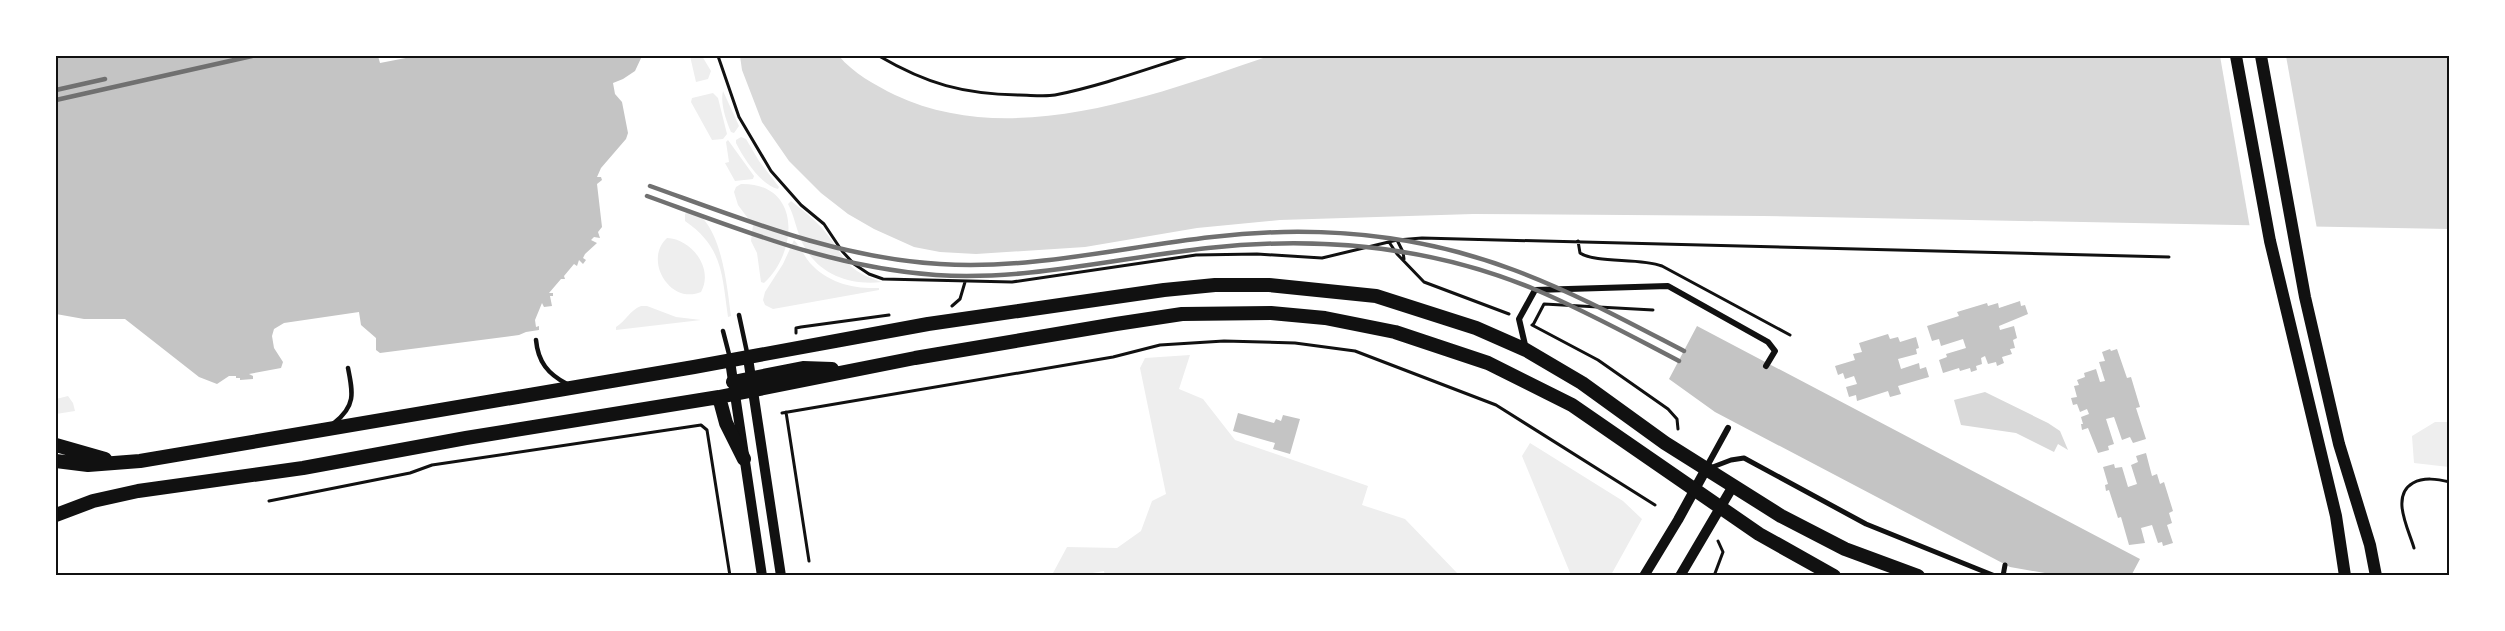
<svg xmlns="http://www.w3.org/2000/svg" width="2505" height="631" font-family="Roboto,sans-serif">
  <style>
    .green { fill: #eee }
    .water { fill: #d9d9d9 }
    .pier { fill: #fff }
    .building { fill: #c4c4c4 }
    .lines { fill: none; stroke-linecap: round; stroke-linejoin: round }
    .path { stroke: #111; stroke-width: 3 }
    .service { stroke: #111; stroke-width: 4.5 }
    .pedestrian { stroke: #111; stroke-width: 5 }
    .minor { stroke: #111; stroke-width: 6 }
    .tertiary { stroke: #111; stroke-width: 10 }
    .secondary { stroke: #111; stroke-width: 12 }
    .primary { stroke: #111; stroke-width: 14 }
    .rail { stroke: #707070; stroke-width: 4.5 }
    .neatline { fill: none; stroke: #111; stroke-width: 2 }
  </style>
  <rect width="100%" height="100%" fill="#fff"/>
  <path class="green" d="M690 56H702L711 71 708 79 696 82Z
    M723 91 739 126 734 133 731 132C726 120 720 103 723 91Z
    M713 93 718 98 727 134 723 139 712 140 691 102 692 98Z
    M741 137 746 139 759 161 779 187 778 189C761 185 744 159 736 143V140Z
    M728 140 754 176 753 179 735 181 725 163 729 162 726 142Z
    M741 184C802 183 798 252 764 283L761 282 757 253 751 241 753 225 738 205 734 192 736 187Z
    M791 201C801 209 812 217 820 226 846 254 840 269 882 282 848 286 815 273 801 240 796 228 794 215 788 204Z
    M690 210C722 221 727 288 731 316L728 317C722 275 723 247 685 221V214Z
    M667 238C692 239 714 269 701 292 670 305 643 260 667 238Z
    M794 240C800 246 804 256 810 263 828 283 853 289 879 288V290L773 309 765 305 763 300 765 292 783 264Z
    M641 306H647L676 317 701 320 616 330V327C626 321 630 310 641 306Z
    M1190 355 1179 389 1203 399 1235 440 1368 486 1362 505 1405 519 1459 575 1105 576 1104 571 1081 575H1040L1053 573 1067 547 1117 548 1141 531 1152 501 1166 494 1140 368 1145 358Z
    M68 396 73 403 75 411 56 414V399Z
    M2435 422H2449V467L2414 463 2412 436Z
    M1530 443 1623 501 1642 519 1611 575H1571L1522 456Z"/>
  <path class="water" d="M740 56H839C853 73 875 85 895 95 1012 150 1155 95 1269 56H2449V229L1763 216 1473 214 1280 220 1197 228 1085 247 976 254 940 252 914 247 874 229 848 214 821 193 789 161 762 122 742 70Z
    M1985 392 2048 423 2060 431 2068 450 2058 444 2054 452 2016 433 1961 425 1954 400Z"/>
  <path class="pier" d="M2220 56H2286L2317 229 2250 228Z"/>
  <path class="building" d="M56 56H378L380 63 416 56H642L635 71 623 79 613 83 615 94 622 102 628 133 626 139 601 168 597 177H601L602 180 597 184 602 227 598 232 600 238 594 237 591 240 597 243 585 254 583 258 586 260 583 264 579 260 577 266 574 264 564 276 565 279H561L549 293H553V296H550L552 306 544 307 542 303 535 320 536 327 539 326V330L526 332 519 335 380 353 376 350V338L361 325 359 312 284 323 274 329 272 336 274 348 283 362 281 368 249 374 253 376V379L240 380V378H236V376H229L217 384 199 377 125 319H84L56 314Z
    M2020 301 2021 306 2025 305 2028 314 1999 326 2000 330 2014 326 2017 338 2013 340 2015 348 2010 349 2012 354 2002 357 2004 363 1997 366 1996 362 1988 364 1985 356 1981 358 1982 364 1976 366 1977 370 1971 372 1970 368 1960 371 1959 368 1943 373 1939 360 1947 357 1946 354 1966 348 1963 339 1941 346 1939 339 1932 341 1927 326 1959 316 1957 312 1987 303 1988 306 1998 303 1999 308Z
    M1697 326 2140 559 2131 576H2062L2010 567 1715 412 1669 379Z
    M1888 334 1890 339 1898 337 1900 342 1916 337 1919 348 1916 349 1917 354 1898 359 1901 369 1919 363 1920 369 1926 367 1929 377 1898 386 1901 394 1890 397 1888 391 1857 401 1856 395 1849 397 1846 387 1857 384 1854 376 1845 379 1843 373 1838 375 1835 366 1855 360 1853 354 1862 352 1859 343Z
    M2110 349 2111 351 2117 349 2127 378 2131 377 2140 407 2136 408 2146 439 2133 443 2130 437 2122 440 2114 417 2106 419 2114 444 2108 446 2109 450 2098 453 2088 428 2082 430 2081 424H2083L2081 417 2089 414 2087 409 2080 412 2077 404 2073 405 2071 398 2077 397 2074 386 2079 385 2077 380 2085 377 2084 373 2096 369 2100 382 2105 381 2099 362 2105 361 2102 352Z
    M1238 413 1274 423 1276 419 1281 421 1283 415 1300 419 1290 454 1273 449 1275 443 1233 431Z
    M2146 453 2152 476 2157 474 2160 484 2164 482 2173 511 2169 513 2172 523 2167 525 2173 543 2163 546 2162 542 2158 543 2152 525 2141 528 2145 543 2129 545 2121 517 2118 518 2109 490 2106 491 2105 485 2108 484 2103 467 2114 464 2115 468 2122 467 2128 487 2137 484 2131 465 2138 462 2136 456Z"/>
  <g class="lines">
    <path class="path" d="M718 56 739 117 771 171 801 205 824 224 842 251 854 264 869 274 883 279 1012 282 1196 255 1257 254 1322 258 1397 240 1422 238 2169 257
      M879 56C927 84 963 94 1019 95 1030 95 1044 97 1055 95 1100 86 1144 70 1188 56
      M1397 240 1403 252 1404 259
      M1578 241 1580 253C1597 264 1639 257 1662 266L1790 335
      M1389 242 1397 254 1424 282 1509 314
      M952 306 960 299 965 282
      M1532 325 1598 360 1668 409 1677 419 1678 429
      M1533 325 1544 304 1653 310
      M796 333V328L801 327 889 315
      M786 412 809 561
      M782 413 1113 357 1160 345 1224 341 1295 343 1355 351 1496 405 1655 505
      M269 501 410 473 432 465 701 425 707 430 730 576
      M2414 548C2409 530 2390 496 2413 483 2424 477 2437 479 2450 482
      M1714 576 1723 552 1718 541"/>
    <path class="service" d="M739 315 748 357
      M723 331 730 358
      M536 340C538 362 548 374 567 384
      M334 423C356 406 353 393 348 368"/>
    <path class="pedestrian" d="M1710 468 1731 460 1744 458 1866 524 1995 576
      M2003 576 2005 565"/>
    <path class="minor" d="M1526 349 1519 319 1535 290 1668 286 1768 342 1775 351 1766 366
      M1706 468 1728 428"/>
    <path class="tertiary" d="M748 358 781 576
      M730 361 762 576
      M1644 576 1678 520 1706 469
      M1680 576 1733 486"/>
    <path class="secondary" d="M2236 56 2270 241 2336 516 2345 576
      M2261 56 2305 297 2339 444 2370 545 2376 576"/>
    <path class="primary" d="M733 382 803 368 832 369
      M719 397 726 423 744 459
      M56 445 105 459
      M56 461 88 465 140 461 694 367 928 324 1164 290 1215 285H1269L1376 296 1476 328 1526 350 1582 383 1665 443 1781 516 1845 549 1918 576
      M56 515 93 501 138 491 303 468 466 438 719 397 915 358 1116 324 1182 314 1271 313 1325 318 1395 332 1488 363 1572 405 1759 534 1834 576"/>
    <path class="rail" d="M56 90 105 79
      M56 100 252 56
      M650 186C745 220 838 258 940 264 1032 270 1122 247 1212 237 1314 225 1418 234 1514 270 1573 292 1628 322 1684 351
      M647 196C741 230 834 268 936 275 1028 281 1117 258 1208 248 1319 236 1430 246 1534 289 1584 310 1631 336 1679 361"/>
  </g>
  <rect width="2505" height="631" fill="none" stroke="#ffffff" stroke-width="114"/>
  <rect x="57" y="57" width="2391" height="517" class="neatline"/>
</svg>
